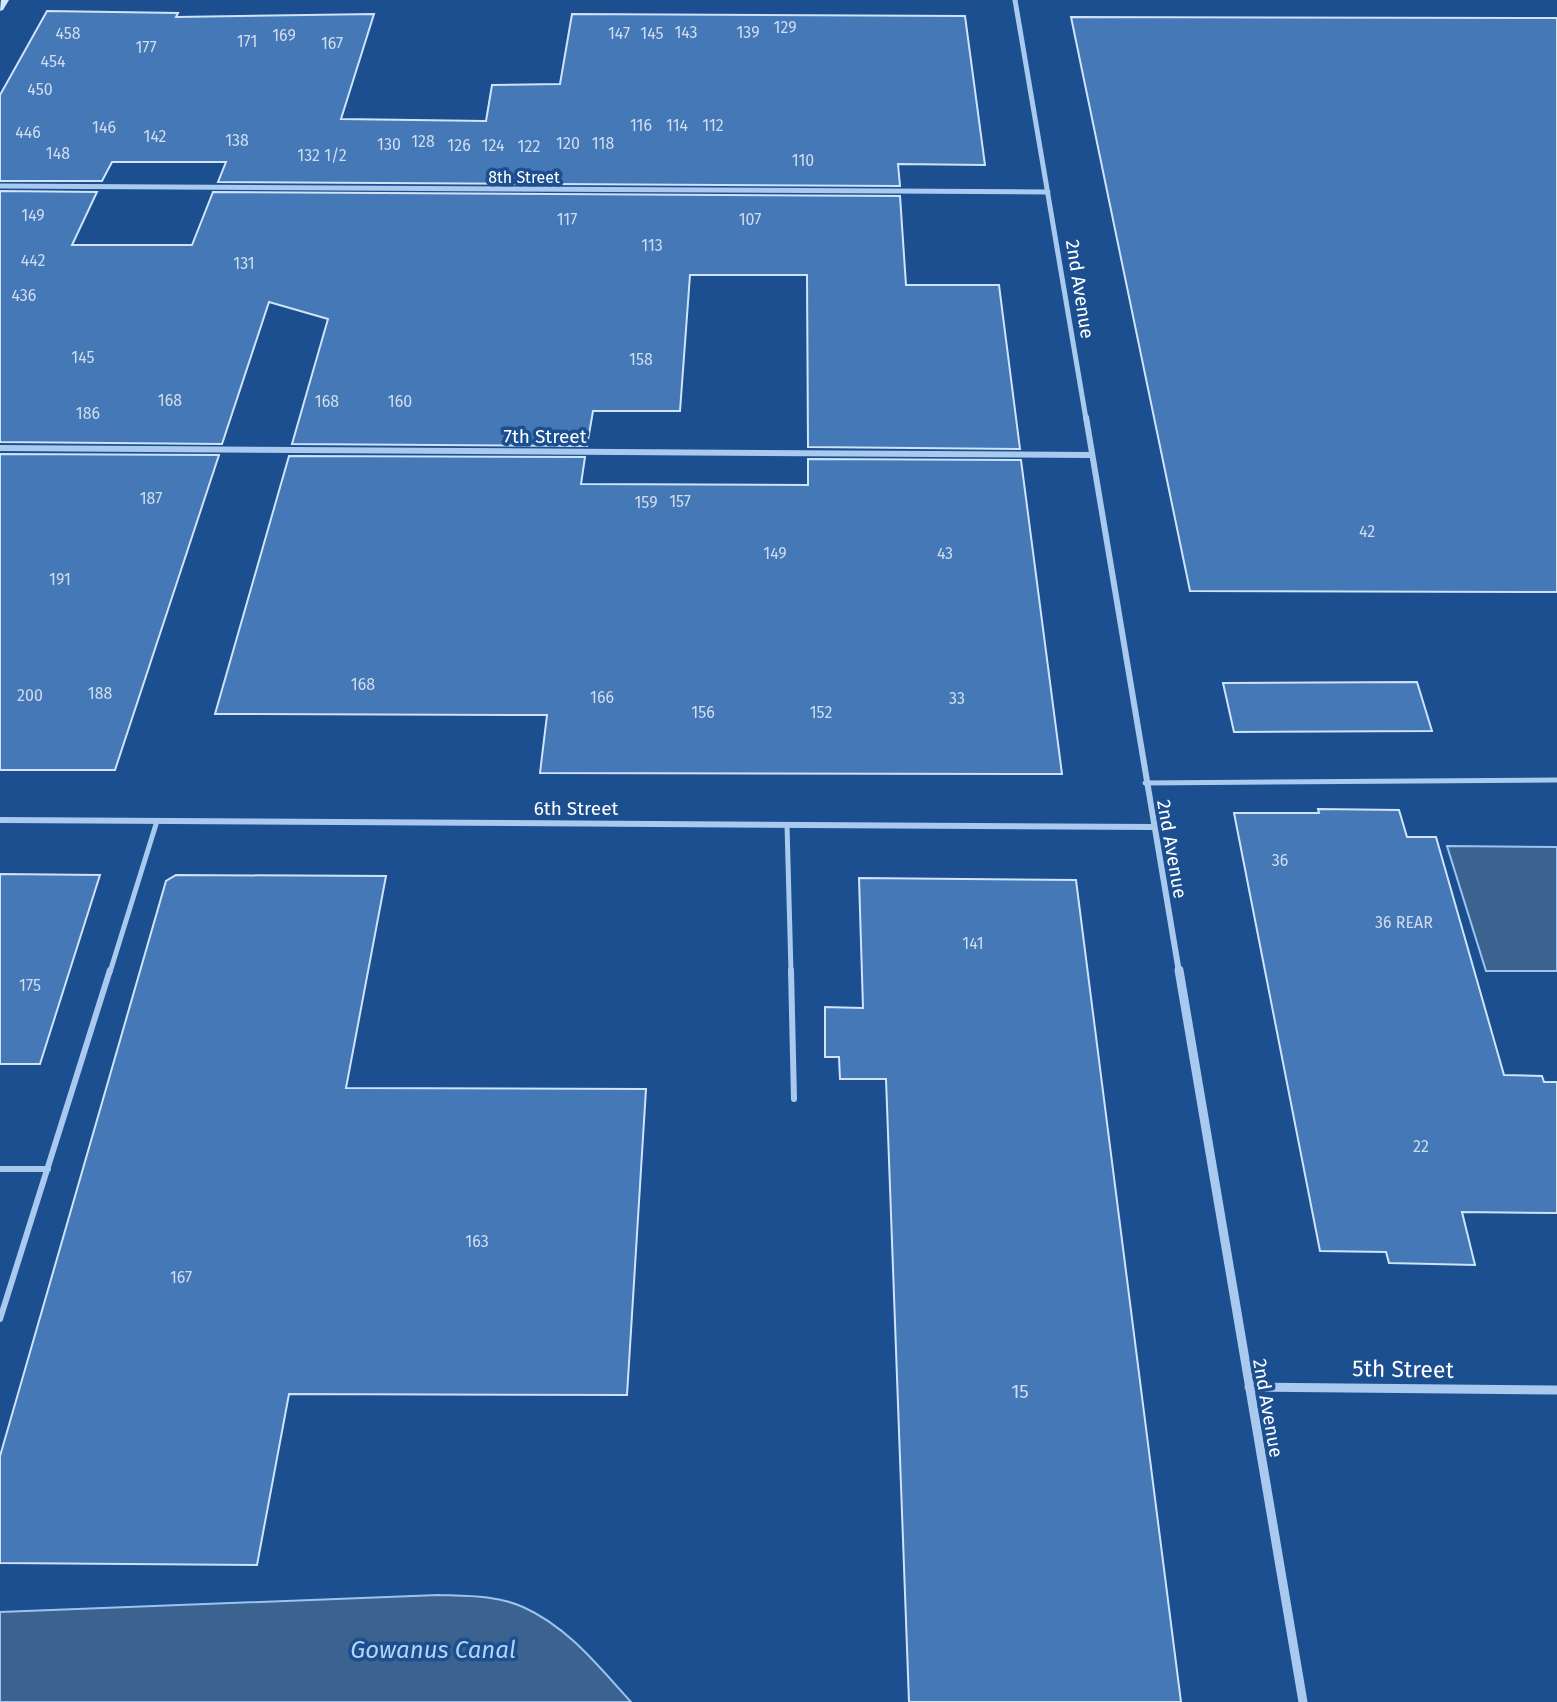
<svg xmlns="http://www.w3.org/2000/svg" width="1557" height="1702" font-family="'Fira Sans',sans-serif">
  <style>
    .water { fill: #3c6290; stroke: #9cc4f0; stroke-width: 2 }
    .building { fill: #4478b7; stroke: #cfe3fa; stroke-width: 2 }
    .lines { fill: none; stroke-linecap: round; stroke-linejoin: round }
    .service-far1 { stroke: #a9c9ee; stroke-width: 5 }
    .service { stroke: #a9c9ee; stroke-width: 6 }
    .minor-far2 { stroke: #a9c9ee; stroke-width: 5 }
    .minor-far1 { stroke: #a9c9ee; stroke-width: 6 }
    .minor { stroke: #a9c9ee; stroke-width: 9 }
    .secondary { fill: #d6e6fa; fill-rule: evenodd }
    .labels { text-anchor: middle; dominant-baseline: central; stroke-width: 7; stroke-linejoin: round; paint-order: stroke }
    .number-label { font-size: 16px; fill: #d0dded }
    .far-street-label { font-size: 16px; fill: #fff; stroke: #1b4f8f }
    .street-label { font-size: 19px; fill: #fff; stroke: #1b4f8f }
    .near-number-label { font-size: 19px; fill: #d0dded }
    .near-street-label { font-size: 23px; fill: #fff; stroke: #1b4f8f }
    .near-water-label { font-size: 24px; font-style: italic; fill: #b5d3f5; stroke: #1b4f8f }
  </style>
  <rect width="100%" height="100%" fill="#1b4f8f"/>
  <path class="water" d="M1447 846 1557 847V971H1486Z
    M438 1595C465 1596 497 1595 523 1607 568 1627 599 1667 631 1702H0V1612Z"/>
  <path class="building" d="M47 11 178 13 176 17 374 14 341 119 486 121 492 85 560 84 572 14 965 16 985 165 898 164 900 186 218 182 226 162H112L102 181H0V95Z
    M1071 17 1557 18V592L1190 591Z
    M0 191 97 192 72 245H192L213 192 900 196 906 285H999L1020 449 808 447 807 275H690L680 411H593L587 446 292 444 328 319 269 302 222 444 0 442Z
    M0 454 219 455 115 770H0Z
    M289 456 585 457 581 484 808 485V459L1021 460 1062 774 540 773 547 715 215 714Z
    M1417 682 1432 731 1234 732 1223 683Z
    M1318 809 1399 810 1407 837H1436L1504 1075 1542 1076 1544 1082H1557V1213L1462 1212 1475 1265 1389 1263 1386 1252 1320 1251 1234 813H1319Z
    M0 874 100 875 40 1064H0Z
    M176 875 386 876 346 1088 646 1089 627 1395 289 1394 257 1565 0 1563V1456L166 881Z
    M859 878 1076 880 1181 1702H909L886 1079H840L839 1057H825V1007L863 1008Z"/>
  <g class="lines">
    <path class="service-far1" d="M1145 783 1557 780
      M787 825 791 972
      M110 972 157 821"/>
    <path class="service" d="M791 970 794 1099
      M0 1169H48
      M0 1319 110 970"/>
    <path class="minor-far2" d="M1015 0 1086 419
      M0 186 1048 192"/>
    <path class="minor-far1" d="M1086 417 1179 972
      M0 448 1090 455
      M0 820 1153 827"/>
    <path class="minor" d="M1179 970 1303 1702
      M1249 1387 1557 1390"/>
    <path class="secondary" d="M1 0H9L3 10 0 11Z"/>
  </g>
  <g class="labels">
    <g class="number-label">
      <text x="785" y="27">129</text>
      <text x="686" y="32">143</text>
      <text x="748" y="32">139</text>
      <text x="68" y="33">458</text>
      <text x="619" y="33">147</text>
      <text x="652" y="33">145</text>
      <text x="284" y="35">169</text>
      <text x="247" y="41">171</text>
      <text x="332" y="43">167</text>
      <text x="146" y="47">177</text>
      <text x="53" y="61">454</text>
      <text x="40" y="89">450</text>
      <text x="641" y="125">116</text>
      <text x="677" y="125">114</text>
      <text x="713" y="125">112</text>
      <text x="104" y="127">146</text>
      <text x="28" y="132">446</text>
      <text x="155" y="136">142</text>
      <text x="237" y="140">138</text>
      <text x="423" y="141">128</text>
      <text x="568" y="143">120</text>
      <text x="603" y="143">118</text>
      <text x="389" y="144">130</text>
      <text x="459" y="145">126</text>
      <text x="493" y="145">124</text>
      <text x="529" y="146">122</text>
      <text x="58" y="153">148</text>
      <text x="322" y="155">132 1/2</text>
      <text x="803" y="160">110</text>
      <text x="33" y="215">149</text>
      <text x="567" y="219">117</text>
      <text x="750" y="219">107</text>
      <text x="652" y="245">113</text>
      <text x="33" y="260">442</text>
      <text x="244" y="263">131</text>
      <text x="24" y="295">436</text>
      <text x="83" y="357">145</text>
      <text x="641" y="359">158</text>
      <text x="170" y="400">168</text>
      <text x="327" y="401">168</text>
      <text x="400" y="401">160</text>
      <text x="88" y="413">186</text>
      <text x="151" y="498">187</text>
      <text x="680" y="501">157</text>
      <text x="646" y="502">159</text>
      <text x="1367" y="531">42</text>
      <text x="775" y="553">149</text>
      <text x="945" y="553">43</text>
      <text x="60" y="579">191</text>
      <text x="363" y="684">168</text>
      <text x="100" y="693">188</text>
      <text x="30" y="695">200</text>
      <text x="602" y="697">166</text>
      <text x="957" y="698">33</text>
      <text x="703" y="712">156</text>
      <text x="821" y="712">152</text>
      <text x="1280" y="860">36</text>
      <text x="1404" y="922">36 REAR</text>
      <text x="973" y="943">141</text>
      <text x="30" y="985">175</text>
      <text x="1421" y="1146">22</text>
      <text x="477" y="1241">163</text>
      <text x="181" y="1277">167</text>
    </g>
    <g class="far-street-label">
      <text x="524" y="177">8th Street</text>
    </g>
    <g class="street-label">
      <text transform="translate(1080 289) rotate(81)">2nd Avenue</text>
      <text x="545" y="436">7th Street</text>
      <text x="576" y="808">6th Street</text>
      <text transform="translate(1172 849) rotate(80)">2nd Avenue</text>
      <text transform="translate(1268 1408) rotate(80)">2nd Avenue</text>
    </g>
    <g class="near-number-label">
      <text x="1020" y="1391">15</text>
    </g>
    <g class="near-street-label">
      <text transform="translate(1403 1369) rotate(1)">5th Street</text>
    </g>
    <g class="near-water-label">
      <text x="433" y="1650">Gowanus Canal</text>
    </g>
  </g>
</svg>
